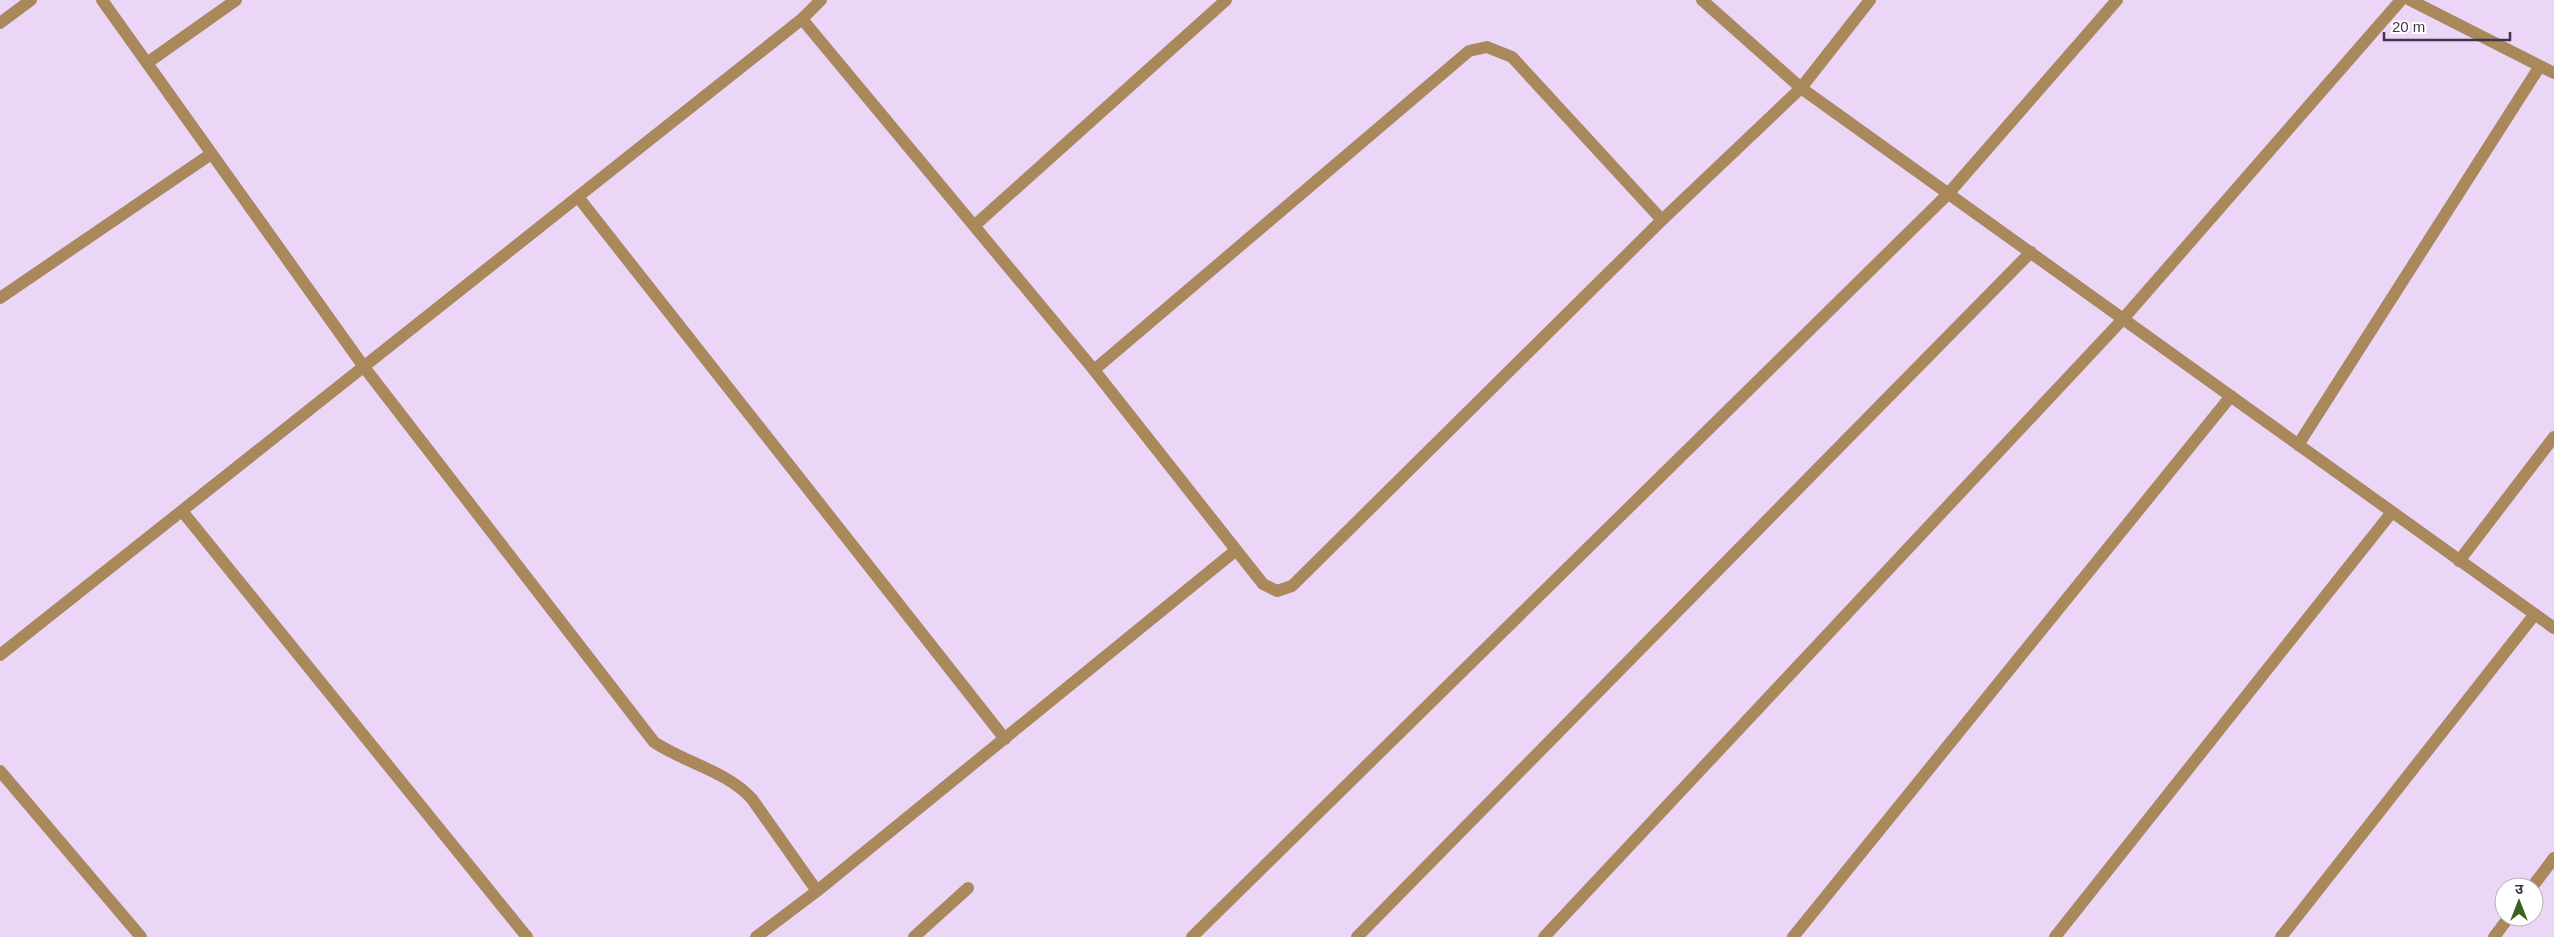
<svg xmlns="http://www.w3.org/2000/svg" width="2554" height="937" font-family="Arial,'Noto Sans Devanagari',sans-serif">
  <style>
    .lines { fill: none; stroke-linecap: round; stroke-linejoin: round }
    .minor { stroke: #a9885c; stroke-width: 12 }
  </style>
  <rect width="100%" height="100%" fill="#ecd6f8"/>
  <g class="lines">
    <path class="minor" d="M102 0 364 367 654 742C685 763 727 771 752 799L817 891 756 937
      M1702 0 1801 88 2554 628
      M2410 0 2554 73
      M802 19 1094 370 1263 584 1277 591 1292 586 1662 220 1801 88 1870 0
      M0 23 31 0
      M147 63 236 0
      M578 197 1005 739
      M974 226 1226 0
      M0 298 211 154
      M1094 370 1469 51 1487 47 1512 57 1662 220
      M2298 445 2540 66
      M182 511 527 937
      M2459 561 2554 437
      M0 655 802 19 821 0
      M0 771 141 937
      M2532 887 2554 858
      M817 891 1235 551
      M914 937 968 888
      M1192 937 1948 194 2117 0
      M1357 937 2031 252
      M1544 937 2123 319 2401 0
      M1793 937 2231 396
      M2055 937 2392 512
      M2281 937 2535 614
      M2494 937 2509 917"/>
  </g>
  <g transform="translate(2519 902)"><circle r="24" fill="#ffffff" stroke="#b3adb7"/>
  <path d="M0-4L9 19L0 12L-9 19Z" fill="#3c621c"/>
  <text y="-8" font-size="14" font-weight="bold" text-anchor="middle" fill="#42334a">उ</text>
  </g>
  <path d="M2384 32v8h126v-8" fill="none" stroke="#42334a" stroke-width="2.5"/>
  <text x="2392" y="32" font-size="15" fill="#42334a" stroke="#ffffff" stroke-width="4" paint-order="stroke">20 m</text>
</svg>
